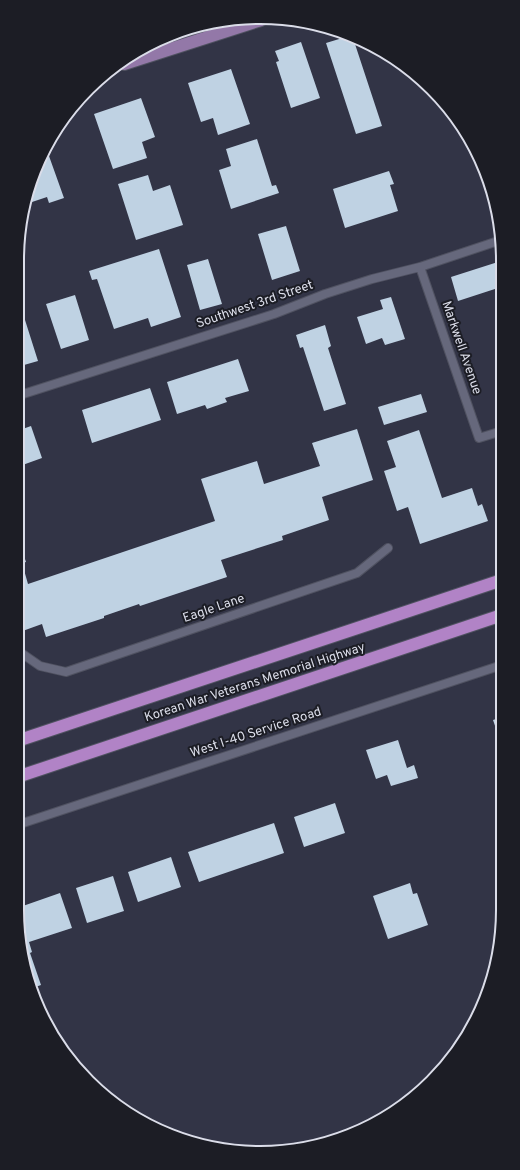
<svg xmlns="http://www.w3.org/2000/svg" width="520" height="1170" font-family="Overpass,sans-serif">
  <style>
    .building { fill: #bfd2e3 }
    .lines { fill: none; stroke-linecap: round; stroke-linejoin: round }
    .minor-casing { stroke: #505261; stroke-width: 10 }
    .primary-casing { stroke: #505261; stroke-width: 14 }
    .motorway-casing { stroke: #505261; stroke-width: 14 }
    .minor { stroke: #66687c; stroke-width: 8 }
    .primary { stroke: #9378a8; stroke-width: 12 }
    .motorway { stroke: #b183c6; stroke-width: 12 }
    .labels { text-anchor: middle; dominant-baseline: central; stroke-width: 4; stroke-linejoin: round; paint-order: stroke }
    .street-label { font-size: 13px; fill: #dbdde9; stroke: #1c1d25 }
    .rim { fill: none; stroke: #dbdde9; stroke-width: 2 }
  </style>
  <rect width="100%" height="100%" fill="#323446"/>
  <path class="building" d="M349 36 353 38 382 126 356 134 326 43Z
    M301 42 320 98 291 108 276 62 279 61 275 51Z
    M231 69 250 124 218 135 213 118 201 122 188 83Z
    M141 98 155 137 142 142 147 158 113 169 94 114Z
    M257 139 272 186 276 185 279 193 231 209 219 170 231 166 226 149Z
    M49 156 64 198 49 203 47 197 29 203 27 198 30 182 44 157Z
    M389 171 394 184 390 185 398 211 345 228 333 189Z
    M148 175 153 191 170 185 183 225 136 240 118 184Z
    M286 226 300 271 272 280 258 234Z
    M159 249 181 317 151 327 148 318 114 329 97 279 92 280 89 271Z
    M208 259 222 304 200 310 187 265Z
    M501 261V287L458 301 451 277Z
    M75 295 89 340 61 349 46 304Z
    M391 297 405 339 385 345 382 338 366 344 357 317 383 309 380 300Z
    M17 301H19L38 361 17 367Z
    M325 325 331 346 328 348 346 404 324 411 303 347 300 348 296 335Z
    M238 359 249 391 225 398 227 402 207 409 205 405 177 414 167 382Z
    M150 388 161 420 92 443 82 410Z
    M421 394 427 412 384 425 378 407Z
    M31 426 42 458 17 467V431Z
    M357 429 373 480 322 497 329 520 282 536 283 540 221 560 227 577 140 606 139 604 104 616V618L46 637 42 624 17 633V538H18L26 562 22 563 28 584 215 521 201 479 257 461 264 484 320 466 312 443Z
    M419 430 442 498 472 488 478 506 482 504 488 521 420 544 408 507 397 511 384 471 396 467 387 441Z
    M502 717V743H501L493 720Z
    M398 740 407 768 414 765 418 778 391 786 387 775 376 779 366 750Z
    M335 803 345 833 304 847 294 817Z
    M274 823 284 853 199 882 188 852Z
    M171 857 181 887 138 902 128 872Z
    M113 876 124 911 87 923 76 888Z
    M410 883 413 894 417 893 428 925 388 939 373 896Z
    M60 893 72 928 29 942 32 952 30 953 41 985 30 989 18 913 22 912 20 907Z"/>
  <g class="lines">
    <defs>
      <path id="minor" d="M420 267 479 438 502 431
        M17 396 274 314 325 294 372 279 420 267 501 240
        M17 650 40 666 66 672 357 573 388 548
        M17 825 502 665"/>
      <path id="primary" d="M124 64 261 20"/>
      <path id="motorway" d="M17 741 502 580
        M17 777 502 615"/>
    </defs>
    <use href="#minor" class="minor-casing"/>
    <use href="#primary" class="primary-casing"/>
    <use href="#motorway" class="motorway-casing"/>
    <use href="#minor" class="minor"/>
    <use href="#primary" class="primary"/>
    <use href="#motorway" class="motorway"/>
  </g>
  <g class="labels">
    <g class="street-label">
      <text transform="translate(255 305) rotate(-19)">Southwest 3rd Street</text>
      <text transform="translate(461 348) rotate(71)">Markwell Avenue</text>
      <text transform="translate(214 609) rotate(-19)">Eagle Lane</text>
      <text transform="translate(255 683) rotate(-18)">Korean War Veterans Memorial Highway</text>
      <text transform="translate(256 733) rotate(-18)">West I-40 Service Road</text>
    </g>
  </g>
  <path d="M0 0H520V1170H0ZM260 24H260A236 236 0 0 1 496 260V910A236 236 0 0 1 260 1146H260A236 236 0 0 1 24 910V260A236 236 0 0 1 260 24Z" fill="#1c1d25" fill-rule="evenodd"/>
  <path class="rim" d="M260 24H260A236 236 0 0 1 496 260V910A236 236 0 0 1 260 1146H260A236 236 0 0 1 24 910V260A236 236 0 0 1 260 24Z"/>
</svg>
